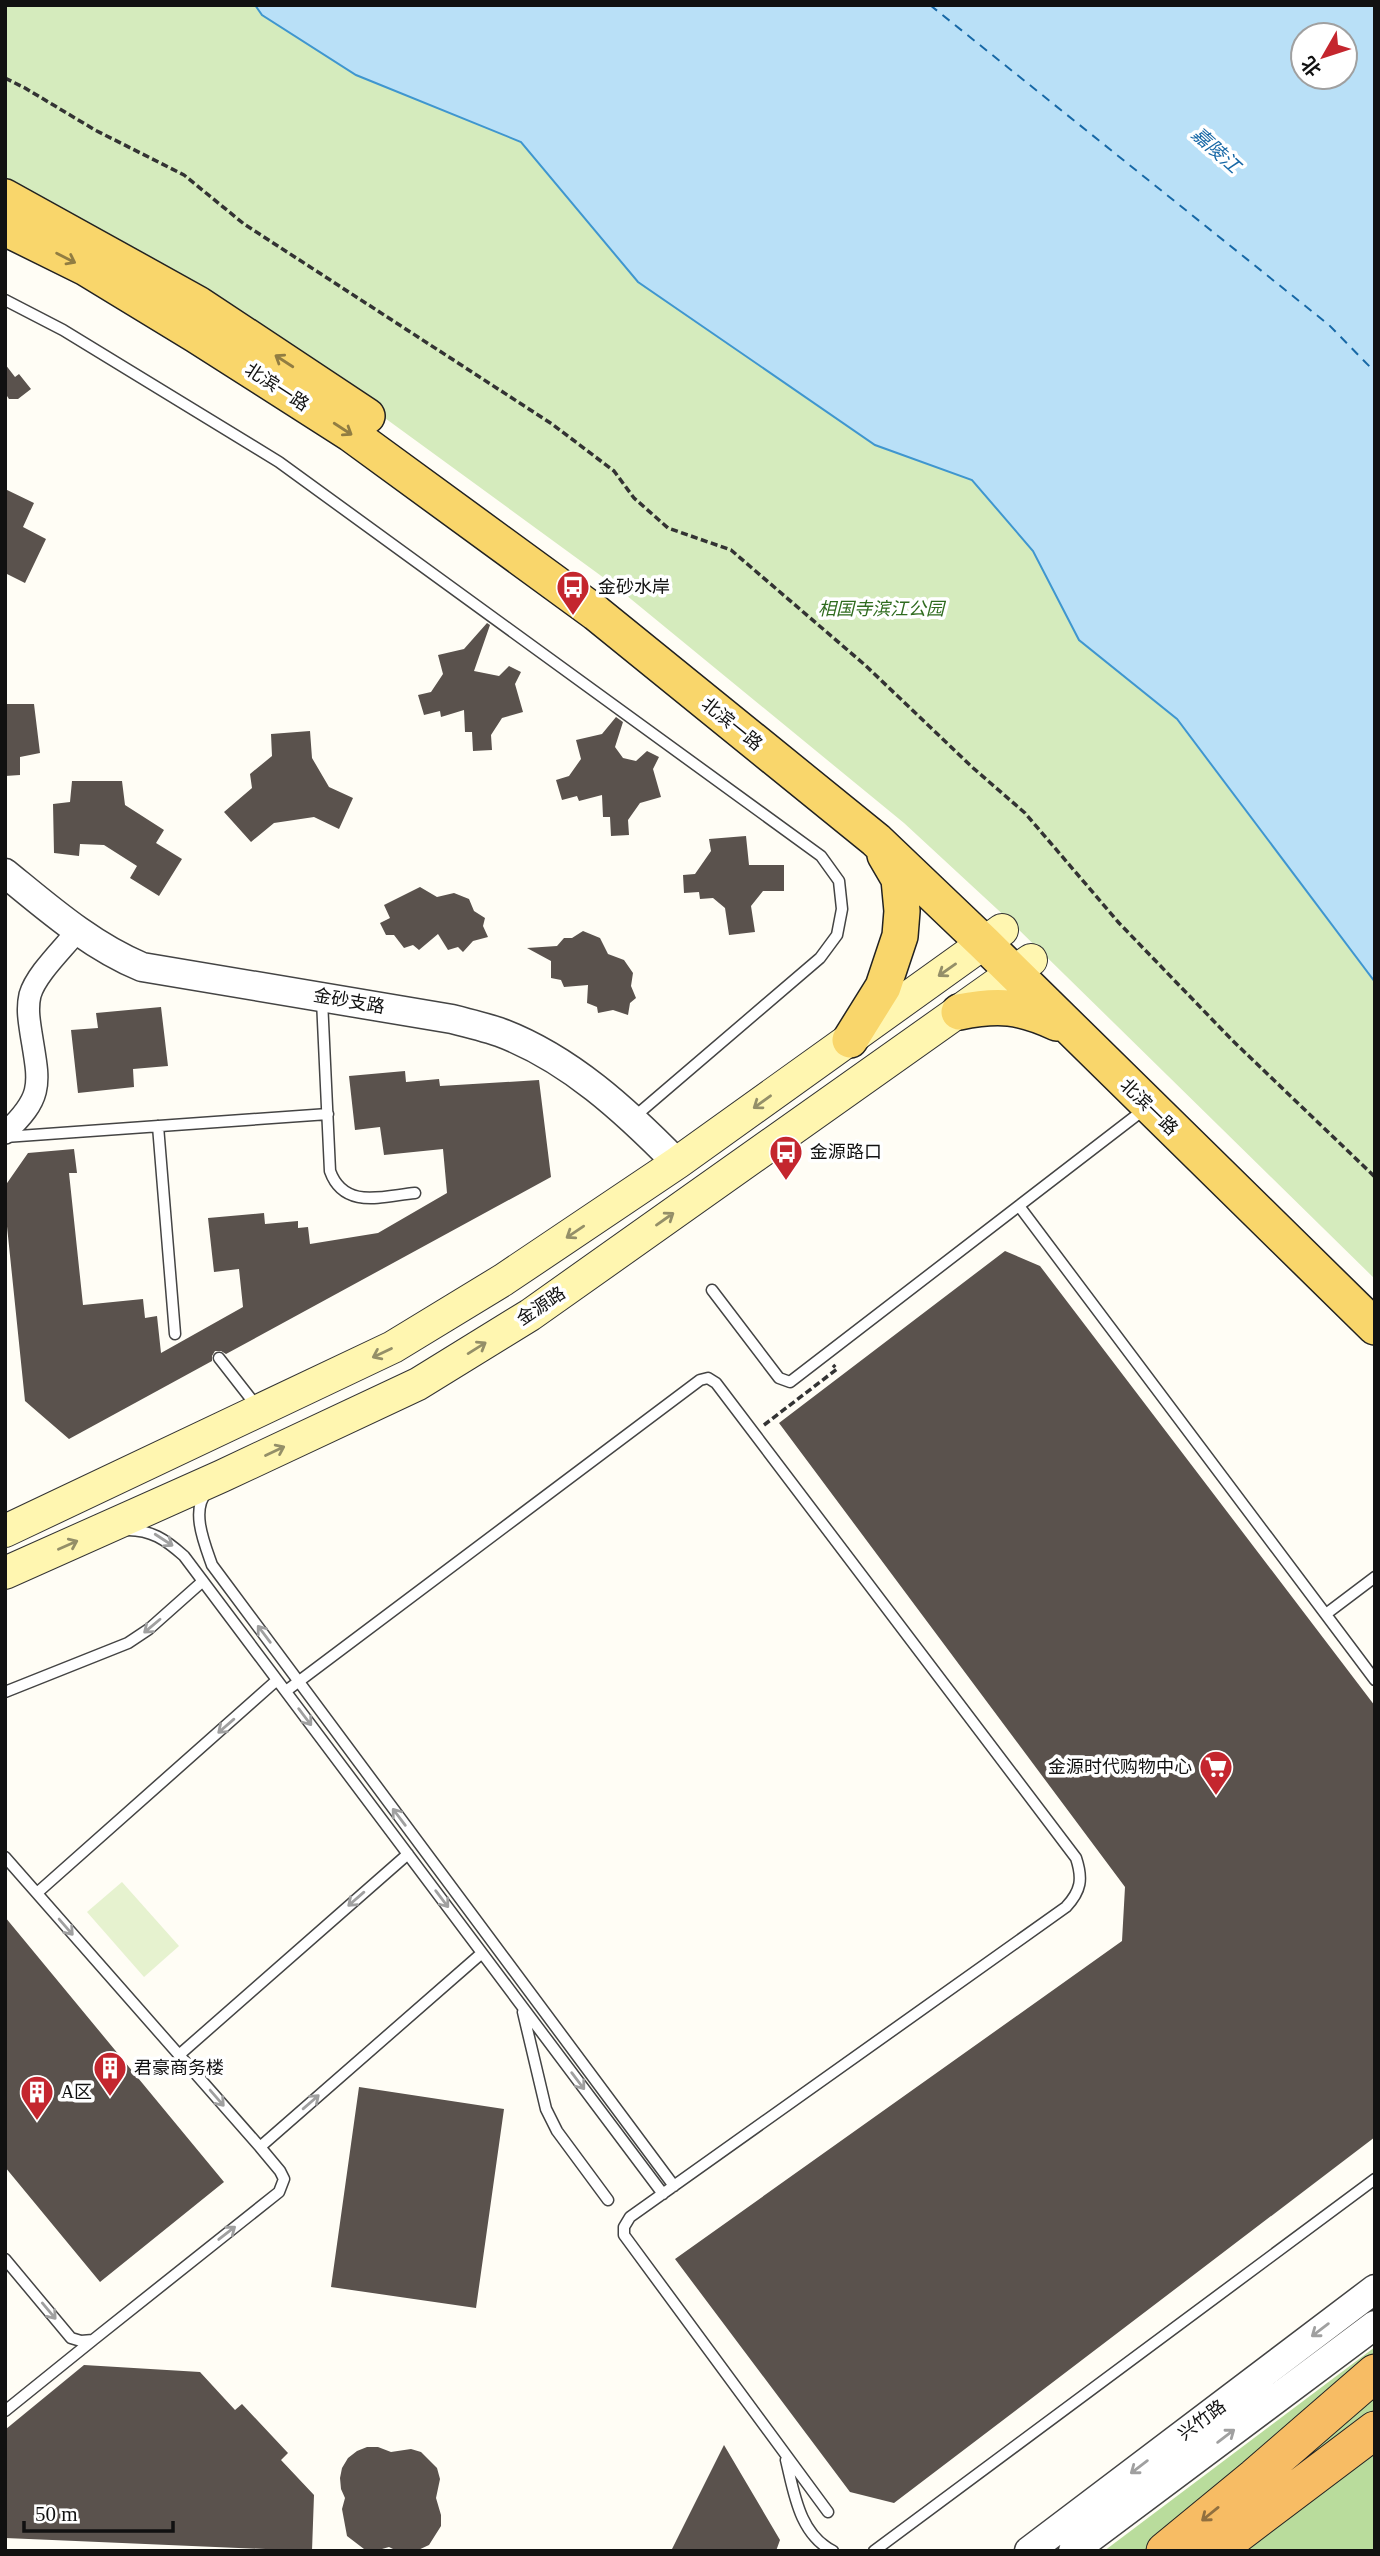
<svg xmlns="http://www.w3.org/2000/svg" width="1380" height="2556" font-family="'Times New Roman','Noto Sans SC',serif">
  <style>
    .green { fill: #d5ebbd }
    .forest { fill: #b9dc9c }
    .pitch { fill: #e6f2cf }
    .water { fill: #b9e0f7; stroke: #3f96cf; stroke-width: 2; fill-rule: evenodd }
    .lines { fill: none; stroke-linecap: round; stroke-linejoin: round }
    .ferry { stroke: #1768a6; stroke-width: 2; stroke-dasharray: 9 7; stroke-linecap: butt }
    .building { fill: #5a524d }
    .service-casing { stroke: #444; stroke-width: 13 }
    .minor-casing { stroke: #444; stroke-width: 24 }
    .tertiary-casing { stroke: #444; stroke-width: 31 }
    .secondary-casing { stroke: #333; stroke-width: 34 }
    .primary-casing { stroke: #222; stroke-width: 38 }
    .trunk-casing { stroke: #222; stroke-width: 39 }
    .path { stroke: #333; stroke-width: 3.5; stroke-dasharray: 7 3.5; stroke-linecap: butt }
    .service { stroke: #fff; stroke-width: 10 }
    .minor { stroke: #fff; stroke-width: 21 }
    .tertiary { stroke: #fff; stroke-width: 28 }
    .secondary { stroke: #fff6b0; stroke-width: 32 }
    .primary { stroke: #f9d66b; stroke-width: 35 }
    .trunk { stroke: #f7bc64; stroke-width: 37 }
    .oneway { stroke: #917d42 }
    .oneway2 { stroke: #948f68 }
    .oneway3 { stroke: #a0a0a0 }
    .oneway4 { stroke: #906f3f }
    .labels { text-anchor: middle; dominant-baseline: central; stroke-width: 7; stroke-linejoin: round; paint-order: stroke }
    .street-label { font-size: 18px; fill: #111; stroke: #fff }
    .poi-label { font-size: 18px; fill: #111; stroke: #fff; text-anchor: start }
    .park-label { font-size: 18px; font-style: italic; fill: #2f6b1f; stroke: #fff }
    .water-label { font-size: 19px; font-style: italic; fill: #1768a6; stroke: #fff }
  </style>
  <rect width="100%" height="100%" fill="#fffdf5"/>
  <path class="green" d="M5 5H255L262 15 356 75 521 142 638 282 875 445 972 480 1033 551 1079 640 1176 719 1375 983V1279L1010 921 904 823 615 586 367 405 5 183Z"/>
  <path class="forest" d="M1375 2347V2551H1104Z"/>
  <path class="pitch" d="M122 1882 179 1946 144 1977 87 1912Z"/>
  <path class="water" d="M255 5H1375V982L1177 719 1079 640 1033 551 972 480 875 445 638 282 521 142 356 75 262 15ZM1303 35H1345V77H1303Z"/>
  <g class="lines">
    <path class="ferry" d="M930 5 1329 325 1375 372"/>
  </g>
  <path class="building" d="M5 364 15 377 19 374 31 389 18 399H9L5 393Z
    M5 489 34 503 23 527 46 539 25 583 5 573Z
    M487 623 490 625 474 671 499 676 509 666 521 672 515 684 523 712 502 718 491 735 492 750 473 751 472 732H465L464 710 441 717 440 711 424 715 418 695 431 692 443 674 438 655 464 649Z
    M5 704H34L40 753 20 757V775L5 776Z
    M616 717 623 722 615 747 623 758 636 761 647 751 659 757 653 769 661 797 640 803 628 820 629 835 611 836 610 817H603L602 795 579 801 577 796 562 800 556 780 569 776 581 759 576 740 602 734Z
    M310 731 312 758 329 787 353 798 339 829 314 817 274 823 251 842 224 812 252 788 250 774 272 756 271 734Z
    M72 781H122L125 805 164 830 156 843 182 859 159 896 130 878 137 866 104 845 80 844 79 856 54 853 53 804 70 802Z
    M746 836 749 865H784V891H763L751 906 755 932 729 935 725 908 713 898 700 899 699 892 684 893 683 875 695 874 711 851 709 839Z
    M420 887 437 897 454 893 469 899 474 911 485 918 483 926 488 937 473 941 463 952 458 947 448 950 438 934 419 950 413 945 404 948 394 935H386L380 923 390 918 384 905Z
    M583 931 600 938 608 954 624 960 633 973 631 986 636 998 630 1003 628 1015 613 1010 598 1013 597 1007 587 1003 588 985 564 987 561 980 551 978V961L527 948 557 946 564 938H572Z
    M161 1007 168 1066 133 1069 134 1087 78 1093 71 1030 98 1028 96 1013Z
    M405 1071 406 1082 439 1079 440 1086 539 1080 551 1177 226 1354 221 1351H215L212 1356V1361L69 1439 25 1401 5 1207V1186L28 1153 74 1149 77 1173H69L83 1305 143 1299 145 1318 157 1316 161 1353 243 1307 239 1269 214 1272 208 1218 264 1213 265 1224 298 1221V1228L308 1227 310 1244 378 1233 447 1193 443 1149 384 1155 380 1127 355 1130 349 1076Z
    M1005 1251 1040 1266 1375 1706V2137L894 2503 850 2492 675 2259 1122 1941 1125 1887 779 1423Z
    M5 1917 224 2182 100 2282 5 2167Z
    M359 2087 504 2109 476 2308 331 2287Z
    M84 2365 200 2372 235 2410 242 2404 288 2453 281 2460 314 2495 312 2551 5 2538 6 2429Z
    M724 2445 780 2540 776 2551H671Z
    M367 2447H378L391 2452 411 2449 421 2452 437 2468 440 2479 436 2498 441 2515V2526L429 2545 416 2551H397L389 2547 375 2551 364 2549 347 2536 342 2509 345 2498 341 2489 340 2478 342 2468 348 2458 357 2451Z"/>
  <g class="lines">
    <defs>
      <path id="service" d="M5 300 63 330 279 462 821 856 839 881 842 909 837 935 820 958 633 1118
        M322 1000 330 1171C344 1210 383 1196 415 1193
        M158 1126 175 1334
        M5 1137 328 1114
        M1019 1206 1375 1680
        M712 1290 779 1378 790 1382 1146 1108
        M219 1358 258 1408
        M207 1492C190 1510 205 1545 212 1565L674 2186
        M125 1530C151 1529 166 1540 184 1556L663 2194
        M1326 1614 1375 1577
        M286 1691 700 1380 708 1378 716 1383 1076 1858C1083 1879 1081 1891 1066 1907L630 2217 624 2227V2235L828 2512
        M5 1692 128 1643 149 1629 203 1581
        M5 1857 260 2147 280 2171 284 2179 279 2192 93 2340 81 2341 71 2338 5 2259
        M37 1893 277 1680
        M523 2012 546 2109 557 2131 608 2200
        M179 2055 408 1854
        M260 2147 482 1953
        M5 2411 93 2340
        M786 2460C794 2492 799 2534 833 2551
        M874 2551 1375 2179"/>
      <path id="minor" d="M5 1133C45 1096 39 1083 31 1033 29 1020 27 1008 30 995 36 974 64 948 78 930"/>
      <path id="tertiary" d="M5 873C48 908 91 946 142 967L452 1019C468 1023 484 1027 499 1032 569 1058 626 1111 677 1163
        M1029 2551 1375 2289
        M1073 2551 1375 2325"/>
      <path id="secondary" d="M5 1531 393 1347 503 1280 677 1163 1002 930
        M5 1573 222 1476 418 1384 530 1315 1031 960"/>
      <path id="primary" d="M5 197 198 304 367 416
        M5 228 86 268 196 335 351 434 596 613 876 840 985 944 1375 1327
        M959 1012C999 1004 1020 1006 1057 1023
        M850 1040 883 987 900 936 902 911 899 879 885 855"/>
      <path id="trunk" d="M1165 2551 1255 2477 1375 2373
        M1215 2551 1375 2430"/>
    </defs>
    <use href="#service" class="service-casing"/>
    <use href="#minor" class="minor-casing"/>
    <use href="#tertiary" class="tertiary-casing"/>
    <use href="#secondary" class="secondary-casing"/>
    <use href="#primary" class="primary-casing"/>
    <use href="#trunk" class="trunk-casing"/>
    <path class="path" d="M5 78 25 88 95 130 184 175 244 224 552 424 614 471 634 498 668 528 731 550 865 665 972 767 1025 813 1119 923 1232 1040 1375 1177
      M764 1425 837 1369 833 1365"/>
    <use href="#service" class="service"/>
    <use href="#minor" class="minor"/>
    <use href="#tertiary" class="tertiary"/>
    <use href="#secondary" class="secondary"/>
    <use href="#primary" class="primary"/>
    <use href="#trunk" class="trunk"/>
  </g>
  <defs><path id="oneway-shaft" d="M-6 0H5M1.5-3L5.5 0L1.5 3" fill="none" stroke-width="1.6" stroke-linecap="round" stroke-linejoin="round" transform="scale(1.75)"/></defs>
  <g class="oneway">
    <use href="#oneway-shaft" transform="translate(66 258) rotate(27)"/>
    <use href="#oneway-shaft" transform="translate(284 361) rotate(-147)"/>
    <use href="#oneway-shaft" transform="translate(343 429) rotate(33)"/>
  </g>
  <g class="oneway2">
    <use href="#oneway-shaft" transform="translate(947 970) rotate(145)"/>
    <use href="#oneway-shaft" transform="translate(762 1102) rotate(144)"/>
    <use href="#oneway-shaft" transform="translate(665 1219) rotate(-35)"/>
    <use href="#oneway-shaft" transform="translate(575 1232) rotate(146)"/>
    <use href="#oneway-shaft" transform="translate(477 1348) rotate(-32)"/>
    <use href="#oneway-shaft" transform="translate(382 1353) rotate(155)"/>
    <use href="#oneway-shaft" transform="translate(275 1451) rotate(-25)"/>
    <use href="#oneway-shaft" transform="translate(68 1545) rotate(-24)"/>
  </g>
  <g class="oneway3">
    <use href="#oneway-shaft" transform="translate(164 1540) rotate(33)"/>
    <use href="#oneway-shaft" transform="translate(152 1626) rotate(140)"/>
    <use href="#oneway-shaft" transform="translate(264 1634) rotate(-127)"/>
    <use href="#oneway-shaft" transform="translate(305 1717) rotate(53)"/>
    <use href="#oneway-shaft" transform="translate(226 1726) rotate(139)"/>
    <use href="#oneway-shaft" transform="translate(399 1817) rotate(-127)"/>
    <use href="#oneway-shaft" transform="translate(356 1899) rotate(139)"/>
    <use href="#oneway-shaft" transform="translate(442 1899) rotate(53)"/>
    <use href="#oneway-shaft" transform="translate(66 1927) rotate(49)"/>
    <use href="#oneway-shaft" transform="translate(578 2081) rotate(53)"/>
    <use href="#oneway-shaft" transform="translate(217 2098) rotate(49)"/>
    <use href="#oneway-shaft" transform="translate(311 2102) rotate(-41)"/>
    <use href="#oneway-shaft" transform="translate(227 2233) rotate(-38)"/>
    <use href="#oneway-shaft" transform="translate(49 2311) rotate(50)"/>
    <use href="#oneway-shaft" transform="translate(1320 2330) rotate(143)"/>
    <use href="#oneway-shaft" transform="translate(1226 2436) rotate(-37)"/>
    <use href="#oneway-shaft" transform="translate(1139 2467) rotate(143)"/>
  </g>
  <use class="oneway4" href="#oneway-shaft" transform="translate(1210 2514) rotate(141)"/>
  <defs>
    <symbol id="bus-pin" viewBox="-11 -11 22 30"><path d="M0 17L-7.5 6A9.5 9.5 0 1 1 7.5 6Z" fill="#c4262e" stroke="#fff"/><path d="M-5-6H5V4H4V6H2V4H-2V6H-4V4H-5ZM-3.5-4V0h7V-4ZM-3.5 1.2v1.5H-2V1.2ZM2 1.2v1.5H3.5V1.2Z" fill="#fff"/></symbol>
    <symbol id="supermarket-pin" viewBox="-11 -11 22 30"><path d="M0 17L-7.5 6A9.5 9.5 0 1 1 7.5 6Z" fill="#c4262e" stroke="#fff"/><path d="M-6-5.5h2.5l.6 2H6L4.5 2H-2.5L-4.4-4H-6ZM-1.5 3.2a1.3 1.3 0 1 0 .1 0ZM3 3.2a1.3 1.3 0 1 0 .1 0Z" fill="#fff"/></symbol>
    <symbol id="building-pin" viewBox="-11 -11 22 30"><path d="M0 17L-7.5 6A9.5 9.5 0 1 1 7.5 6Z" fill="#c4262e" stroke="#fff"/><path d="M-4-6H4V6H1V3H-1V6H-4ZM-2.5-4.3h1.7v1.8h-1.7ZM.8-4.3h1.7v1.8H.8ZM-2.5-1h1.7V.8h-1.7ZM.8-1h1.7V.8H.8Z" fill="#fff"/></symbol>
  </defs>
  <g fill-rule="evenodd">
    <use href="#bus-pin" x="554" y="568" width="38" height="52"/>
    <use href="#bus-pin" x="767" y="1133" width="38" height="52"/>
    <use href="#supermarket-pin" x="1197" y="1748" width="38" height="52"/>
    <use href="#building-pin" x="91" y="2049" width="38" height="52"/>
    <use href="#building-pin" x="18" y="2073" width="38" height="52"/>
  </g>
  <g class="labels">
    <g class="street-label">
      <text transform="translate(277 387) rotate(33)">北滨一路</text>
      <text transform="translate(732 724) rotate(39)">北滨一路</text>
      <text transform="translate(349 1001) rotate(10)">金砂支路</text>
      <text transform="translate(1149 1107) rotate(44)">北滨一路</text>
      <text transform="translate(541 1306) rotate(-34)">金源路</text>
      <text transform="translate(1202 2420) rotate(-37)">兴竹路</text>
    </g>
    <g class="poi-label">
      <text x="598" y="587">金砂水岸</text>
      <text x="810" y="1152">金源路口</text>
      <text x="1192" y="1767" text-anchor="end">金源时代购物中心</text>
      <text x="134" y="2068">君豪商务楼</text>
      <text x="61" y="2092">A区</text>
    </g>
    <g class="park-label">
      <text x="881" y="609">相国寺滨江公园</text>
    </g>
    <g class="water-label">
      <text transform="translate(1216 150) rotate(42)">嘉陵江</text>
    </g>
  </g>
  <rect width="1380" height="2556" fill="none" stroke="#111111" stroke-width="14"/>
  <g transform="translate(1324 56) rotate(231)"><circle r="33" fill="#ffffff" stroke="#a0a0a0" stroke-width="2"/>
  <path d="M0-5L12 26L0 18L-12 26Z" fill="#c4262e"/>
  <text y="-10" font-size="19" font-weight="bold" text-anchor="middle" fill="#111111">北</text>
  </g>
  <path d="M24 2521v10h149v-10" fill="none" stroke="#111111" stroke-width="3.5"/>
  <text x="35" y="2521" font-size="21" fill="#111111" stroke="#ffffff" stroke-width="5" paint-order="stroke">50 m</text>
</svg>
